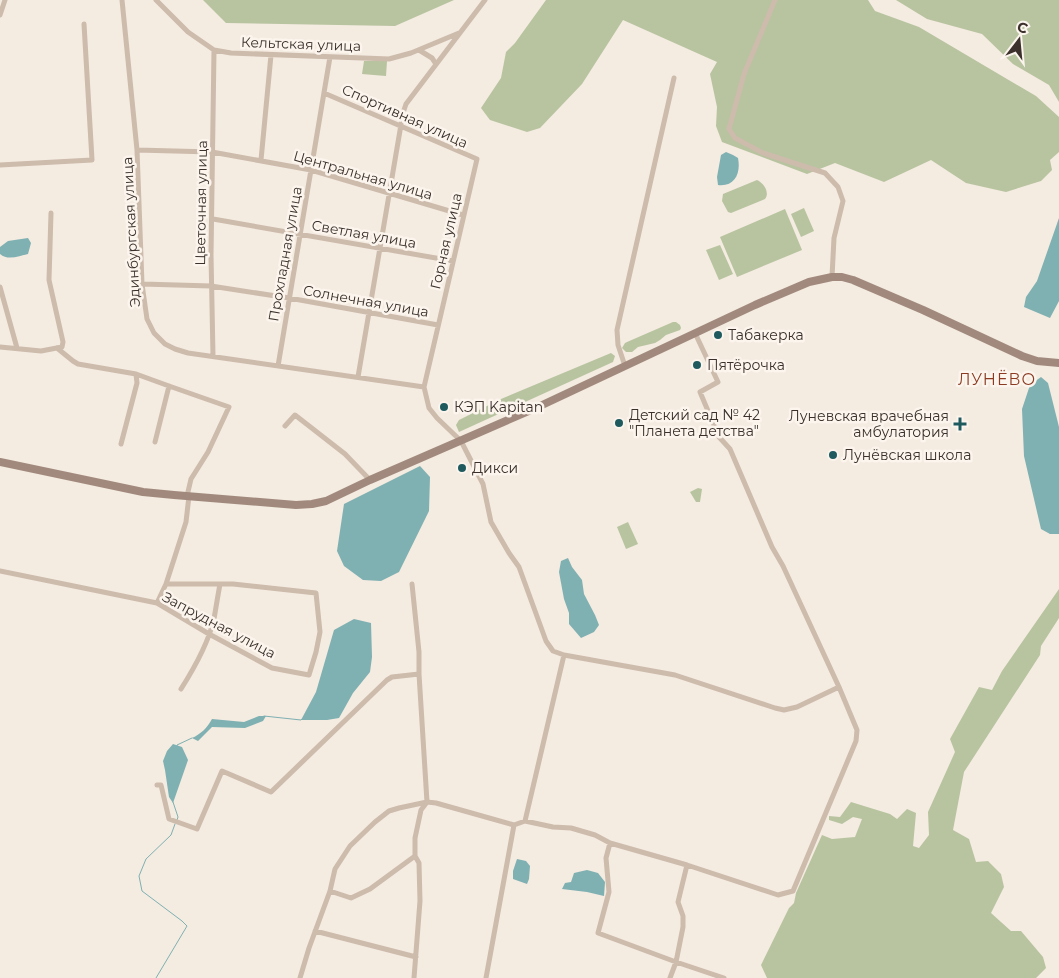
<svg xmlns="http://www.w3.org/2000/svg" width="1059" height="978" font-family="Montserrat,sans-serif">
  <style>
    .green { fill: #b8c4a0 }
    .water { fill: #7fb0b2 }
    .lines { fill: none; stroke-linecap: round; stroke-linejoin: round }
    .stream { stroke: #7fb0b2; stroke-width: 1 }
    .street { stroke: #cdbbac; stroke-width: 5 }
    .secondary { stroke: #a18a7d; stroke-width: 8 }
    .poi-dot { fill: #1f5a5e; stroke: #fbf5ee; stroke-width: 2 }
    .labels { text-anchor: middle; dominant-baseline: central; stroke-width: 5; stroke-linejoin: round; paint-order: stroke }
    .street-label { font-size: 14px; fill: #3b302b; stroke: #fbf5ee }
    .poi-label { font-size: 14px; fill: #3b302b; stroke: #fbf5ee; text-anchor: start }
    .quarter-label { font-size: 16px; letter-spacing: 1px; fill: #8c3b22; stroke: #fbf5ee }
  </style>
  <rect width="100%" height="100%" fill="#f4ebe1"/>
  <path class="green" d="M203 0H454L395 26 226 23Z
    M546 0H868L875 11 919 27 1036 96 1059 117V152L1050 160 1052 170 1041 181 1006 192 966 183 931 160 884 182 835 163 807 174 722 142 716 126 717 107 710 74 717 62 623 20 582 84 540 128 527 132 490 120 481 108 501 78 506 52 515 43Z
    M896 0H1059V102L1049 85 1013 64 982 34 927 19Z
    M364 61H387L386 76 362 74Z
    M757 180C764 183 770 193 765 199L731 213 728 212 722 201 723 194Z
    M804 208 814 231 801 237 791 214Z
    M785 209 802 250 737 277 720 237Z
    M720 245 733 274 719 280 706 250Z
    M673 322H676L680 325 681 328 680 330 666 335 660 340 655 343 638 347 632 352H626L622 348 625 343 627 342Z
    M611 353 615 356 613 362 459 432 456 425 459 420 501 399Z
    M698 488 702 489 700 502H696L690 492Z
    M628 522 638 544 626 549 617 527Z
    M1059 589V618L1041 646 1040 655 964 772 953 830 969 839 976 862 988 861 1001 874 1004 887 991 913 1011 931H1021L1043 957 1046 968 1036 978H767L761 965 789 908 794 903 796 893 822 835 832 839 855 837 862 819 853 817 842 824 829 820V816L840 817 851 802 890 814 897 819 907 809 916 813 913 846 919 848 929 835 928 812 955 752 950 739 979 687 992 690 1002 671Z"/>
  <path class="water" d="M726 152 733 155 738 158C741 173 735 187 718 185L717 177 721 155Z
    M1059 218V301L1050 318 1024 307 1026 297 1037 281Z
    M28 238 31 243 28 254C19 256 8 261 0 254V247L8 241Z
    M1041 377 1048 383 1059 427V534H1050L1041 529 1024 456 1022 409 1030 385Z
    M420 466 430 477 429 511 399 572 381 581 363 580 344 566 337 551 344 504Z
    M568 558 572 567 582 580 584 594 595 615 599 625 594 632 581 638 569 624V613L564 599 559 572 561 561Z
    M354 619 371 623 372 657 370 672 353 693 339 718 327 720H301L316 692 334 630Z
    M259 716H266L263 721 245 728 212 727 198 741 192 738C201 734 207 728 212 719L244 722Z
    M173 744 182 747 188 760 173 803 169 797 165 770 163 761 167 751Z
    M517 859 526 861 530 866 529 879 527 884 513 879V871Z
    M587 870 598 873 605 882 604 896 587 892 562 889 565 883 571 882 574 873Z"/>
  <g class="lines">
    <path class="stream" d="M264 716 301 720 302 719
      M177 746V745L192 738
      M173 802 178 817 177 820
      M156 978 187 926 182 921 142 891 139 876 146 859 171 835 175 824"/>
    <path class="street" d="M122 0 137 150 142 284 147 319 154 333 165 344 175 349 188 353 424 387
      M156 0 188 32 214 50 231 53 389 59 411 53 459 33
      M775 0 744 74 729 129 735 138 763 153 825 173 838 187 843 201 834 238 832 277
      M0 15 5 0
      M419 50 432 58 436 64
      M324 93 477 159 424 387 429 408 437 418 461 441 483 484 491 522 509 553 519 567 546 641 553 651 564 655 675 675 775 708 784 710 797 707 839 687
      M137 150 212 152 311 170 463 215
      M261 160 271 55
      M0 165 92 160 84 24
      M213 219 453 261
      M142 284 211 286 289 298 438 325
      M0 287 17 348
      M0 347 41 351 62 347 63 342 49 280 51 213
      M57 348 73 361 78 364 136 374 169 386 229 407 208 452 191 479 187 496
      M213 356 211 255 214 50
      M278 366 330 57
      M625 366 618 345 617 330 674 78
      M358 377 403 113 406 104 485 0
      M285 426 295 415 345 454 370 480
      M155 442 169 386
      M121 444 137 383 136 374
      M0 571 157 603 209 634 272 668 309 675 316 652 320 632 316 593 233 584H166
      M157 603 166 584 186 522 189 496
      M181 689C195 667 208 644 214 619 216 607 218 595 220 584
      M157 785H161L169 819 197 829 222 771 271 792 387 680 392 677 419 674V652L412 584
      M525 821 564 655
      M610 843 606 858 609 892 598 933 676 962 724 978
      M330 891 351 898 370 889 415 856
      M315 931 416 957
      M300 978 309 948 330 891 335 869 350 846 375 822 389 811 399 808 427 802 419 674
      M414 978 420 901 419 863 415 856V838L421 810 427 802 436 803 514 825 525 821 553 827 571 828 595 835 610 843 687 865 778 895 793 891 856 741 857 730 839 687 783 566 772 547 730 449 719 437 700 392 718 382 695 333
      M486 978 514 825
      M670 978 676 962 683 927V916L678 902 687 865"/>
    <path class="secondary" d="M0 462 143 492 174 495 296 505 312 504 326 501 370 480 540 406 755 305 809 282 832 277H842L853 280 923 310 1022 356 1037 361 1059 363"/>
  </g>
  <g class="poi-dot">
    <circle cx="718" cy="335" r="5"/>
    <circle cx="697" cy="365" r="5"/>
    <circle cx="444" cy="407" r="5"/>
    <circle cx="619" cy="423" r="5"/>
    <path d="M957.5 416.5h5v5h5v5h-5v5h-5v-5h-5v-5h5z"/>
    <circle cx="833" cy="455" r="5"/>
    <circle cx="462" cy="468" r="5"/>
  </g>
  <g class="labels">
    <g class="street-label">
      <text transform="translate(301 44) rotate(2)">Кельтская улица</text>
      <text transform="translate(405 116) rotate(24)">Спортивная улица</text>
      <text transform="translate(363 175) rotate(16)">Центральная улица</text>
      <text transform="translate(201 203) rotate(-89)">Цветочная улица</text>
      <text transform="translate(131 232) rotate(-93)">Эдинбургская улица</text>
      <text transform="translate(364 234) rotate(10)">Светлая улица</text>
      <text transform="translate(446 241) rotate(-77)">Горная улица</text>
      <text transform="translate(285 254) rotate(-80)">Прохладная улица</text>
      <text transform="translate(366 301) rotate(10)">Солнечная улица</text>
      <text transform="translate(219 625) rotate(28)">Запрудная улица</text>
    </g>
    <g class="poi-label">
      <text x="728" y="335">Табакерка</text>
      <text x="707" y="365">Пятёрочка</text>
      <text x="454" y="407">КЭП Kapitan</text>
      <text x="629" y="415">Детский сад № 42<tspan x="629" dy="16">"Планета детства"</tspan></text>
      <text x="949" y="416" text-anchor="end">Луневская врачебная<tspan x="949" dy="16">амбулатория</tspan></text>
      <text x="843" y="455">Лунёвская школа</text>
      <text x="472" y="468">Дикси</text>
    </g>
    <g class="quarter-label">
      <text x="997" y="379">ЛУНЁВО</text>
    </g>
  </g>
  <g transform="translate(1019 40) rotate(16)" stroke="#fbf5ee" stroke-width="4" paint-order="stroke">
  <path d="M0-4L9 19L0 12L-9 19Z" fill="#3b302b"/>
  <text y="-8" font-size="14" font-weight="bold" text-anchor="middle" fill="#3b302b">С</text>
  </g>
</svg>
